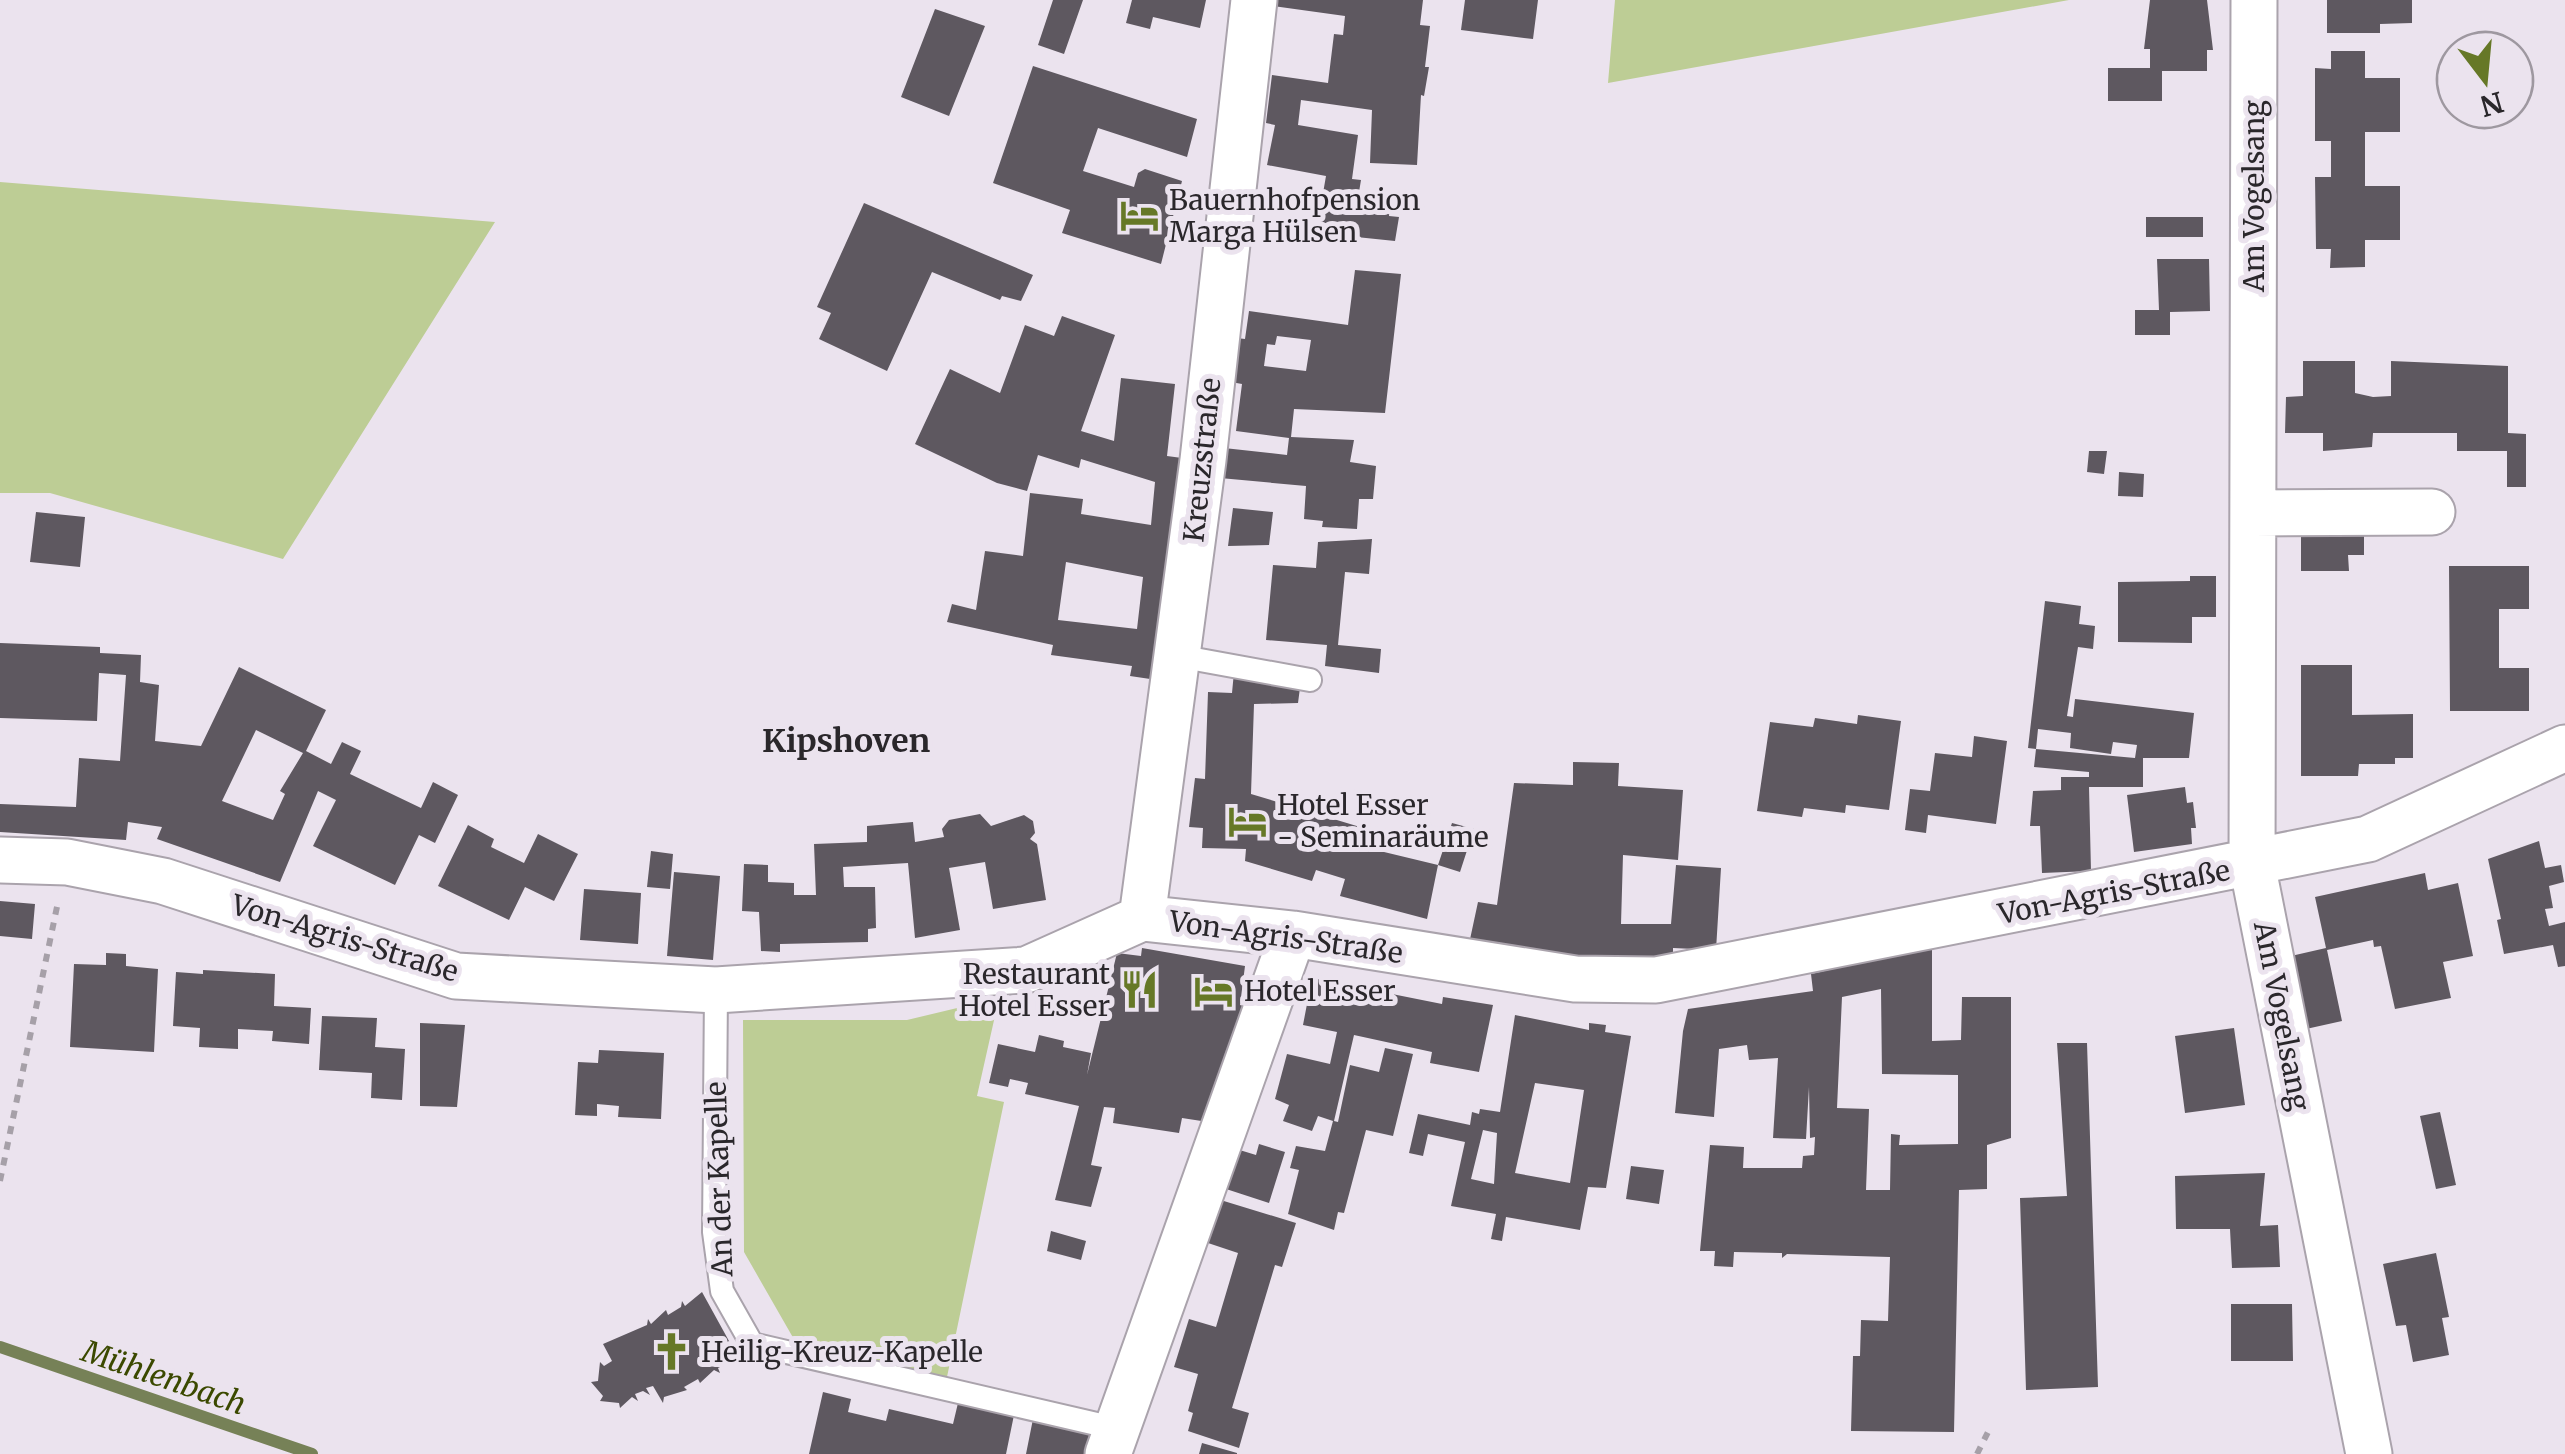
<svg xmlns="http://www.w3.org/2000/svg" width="2565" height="1454" font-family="Merriweather,serif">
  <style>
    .green { fill: #bdcd95 }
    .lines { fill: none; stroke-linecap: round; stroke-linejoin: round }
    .stream { stroke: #768157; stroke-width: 12 }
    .building { fill: #5e5860; fill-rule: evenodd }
    .lane-casing { stroke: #aaa3ac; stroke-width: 26 }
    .street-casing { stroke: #aaa3ac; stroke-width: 49 }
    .path { stroke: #a6a0a8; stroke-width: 6; stroke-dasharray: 8 8; stroke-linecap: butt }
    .lane { stroke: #fff; stroke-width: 22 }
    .street { stroke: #fff; stroke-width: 45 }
    .labels { text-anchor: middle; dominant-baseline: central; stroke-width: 10; stroke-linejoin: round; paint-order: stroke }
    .street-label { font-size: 28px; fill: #2a272b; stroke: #ebe3ee }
    .poi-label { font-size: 28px; fill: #2a272b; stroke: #ebe3ee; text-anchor: start }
    .water-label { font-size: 30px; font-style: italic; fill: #3b4900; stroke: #ebe3ee }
    .quarter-label { font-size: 32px; font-weight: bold; fill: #2a272b; stroke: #ebe3ee }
  </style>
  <rect width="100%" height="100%" fill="#ebe3ee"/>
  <path class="green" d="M1615 0H2069L1608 83Z
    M0 182 495 222 283 559 50 493H0Z
    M999 998 977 1096 1004 1102 947 1377 803 1355 744 1252 743 1020H907Z"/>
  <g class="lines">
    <path class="stream" d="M0 1347 312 1454"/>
  </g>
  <path class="building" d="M1053 0H1083L1064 54 1038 45Z
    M1132 0H1206L1200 28 1153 17 1150 29 1126 23Z
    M1272 0H1423L1420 25 1430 26 1425 67H1429L1424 96 1421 95 1417 165 1370 163 1372 110 1301 100 1298 125 1358 135 1352 179 1361 180 1359 192 1391 196 1389 216 1399 217 1395 241 1337 235 1338 225 1318 222 1326 176 1267 165 1275 125 1266 123 1272 75 1328 83 1334 34 1343 35 1345 16 1273 6Z
    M1465 0H1538L1533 39 1461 30Z
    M2150 0H2207L2213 50H2207V71H2162V101H2108V68H2150V49H2144Z
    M2327 0H2412V23L2380 24V33H2327Z
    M935 9 985 26 949 116 901 97Z
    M2331 51H2365V78H2400V132H2365V186H2400V240H2365V267L2330 268 2331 249H2316L2315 177H2331V141H2315V68L2331 69Z
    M1033 66 1197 119 1187 157 1098 128 1083 171 1134 187 1138 173 1145 169 1182 181 1161 264 1062 233 1070 210 993 183Z
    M864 203 1033 275 1021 301 1002 296 1000 300 932 272 887 371 819 339 831 313 817 307Z
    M2146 217H2203V237H2146Z
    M2157 259H2209L2210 311 2170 312V335H2135V310H2159Z
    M1355 270 1401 274 1385 413 1294 409 1291 437 1354 440 1350 462 1376 466 1373 499H1359L1357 529 1322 527 1323 521 1304 519 1306 486 1220 478 1224 448 1287 455 1289 438 1236 431 1242 384 1231 382 1237 338 1245 339 1249 311 1348 325ZM1277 336 1311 340 1306 371 1264 366 1267 344 1275 345Z
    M1062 316 1115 335 1081 431 1114 441 1121 378 1175 384 1167 456 1182 458 1157 680 1130 676 1132 666 1051 655 1053 645 947 622 952 604 976 610 985 551 1023 556 1030 493 1083 499 1081 514 1151 525 1155 482 1081 459 1079 468 1038 455 1027 491 997 483 915 444 950 369 1000 393 1025 325 1054 336ZM1066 562 1143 577 1137 629 1058 620Z
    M2303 361H2355V393L2373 397 2391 396V361L2508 366V433L2526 434V487H2507V451H2457V433H2373L2372 447 2323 451V433H2285L2286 397 2303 396Z
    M2089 451H2107L2104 474 2087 472Z
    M2119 472 2144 474 2143 497 2118 496Z
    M1233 508 1273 512 1269 545 1228 546Z
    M36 512 85 517 80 567 30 562Z
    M2301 529 2364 530V555H2348L2349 571H2301Z
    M1372 539 1369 574 1345 572 1338 645 1381 649 1379 673 1325 666 1327 645 1266 640 1273 565 1316 568 1318 542Z
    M2449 566H2529V609H2499V668H2529V711H2450Z
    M2190 576H2216V617H2192V643L2118 642V582L2190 581Z
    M2045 601 2081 606 2079 624 2095 626 2093 649 2078 647 2067 716 2073 717 2075 699 2194 713 2189 758H2143V787H2089L2091 871 2042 873 2040 826H2030L2033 791 2061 790V777H2089V772L2034 767 2036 749 2135 758 2137 745 2113 742 2111 754 2070 748 2071 733 2038 729 2036 749 2028 748Z
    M0 643 100 647V653L141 655 140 682 159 685 155 741 201 746 239 667 326 710 306 751 331 764 342 742 361 751 350 774 421 808 433 782 458 795 435 843 419 835 395 885 313 846 336 800 318 791 280 882 157 839 162 827 128 822 126 840 0 832V804L76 807 79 758 120 761 126 675 99 673 97 721 0 718ZM256 730 303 753 280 791 285 794 273 820 222 801Z
    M2301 665H2352V715L2413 714V758H2395V764H2359L2358 776H2301Z
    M1234 672 1301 680 1298 703 1254 704 1251 794 1360 827 1355 845 1438 865 1452 823 1474 829 1460 872 1438 865 1427 919 1340 896 1345 879 1316 870 1312 881 1245 861 1246 849 1202 848 1203 828 1189 827 1195 778 1205 779 1208 692 1232 693Z
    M1858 715 1901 721 1889 810 1846 805 1845 813 1804 808 1802 817 1757 811 1770 722 1813 727 1815 718 1857 724Z
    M1974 736 2007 741 1996 824 1928 815 1926 833 1905 830 1910 789 1930 791 1935 753 1972 757Z
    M1573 762 1619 763 1618 786 1683 790 1678 860 1623 855 1621 924H1671L1676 865 1721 868 1716 950 1673 948V961L1566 962 1469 944 1478 902 1497 905 1514 783 1573 785Z
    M2185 787 2187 803 2193 802 2196 828H2191L2192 844 2134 852 2127 795Z
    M980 814 991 826 1024 815 1033 821 1035 833 1030 839 1037 844 1046 900 993 909 985 862 949 868 960 930 915 938 908 863 843 867 844 887H875L876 928 868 929V942L780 944V952L761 951 759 912 742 911 744 864 768 865V882L794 883V895H816L814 844 867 842V826L913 822 915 842 944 837 942 829 949 820Z
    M468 825 494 839 491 847 524 863 538 834 578 854 554 901 525 887 509 920 438 886Z
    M2539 841 2545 868 2561 865 2564 882 2549 886 2553 908 2545 909 2549 926 2565 922V966L2558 967 2553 945 2504 954 2497 920 2501 919 2488 859Z
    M651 851 673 854 670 889 647 887Z
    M674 872 720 876 713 960 667 956Z
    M2425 873 2428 890 2458 883 2473 956 2443 962 2451 998 2395 1009 2381 946 2374 947 2373 940 2327 950 2342 1021 2306 1029 2291 956 2326 948 2315 897Z
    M584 889 641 893 638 944 580 940Z
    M0 901 35 904 32 939 0 936Z
    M1932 947V1041L1961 1040 1962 997H2011V1138L1987 1145V1189L1959 1190 1954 1432 1851 1431 1853 1356H1860L1861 1320 1888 1321 1890 1257 1787 1254 1782 1258V1253L1734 1252 1733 1267 1714 1266 1715 1251H1700L1710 1145 1744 1147 1743 1168H1802L1803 1156 1814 1155 1815 1137 1810 1138 1809 1087 1806 1139 1773 1138 1778 1058 1749 1060 1747 1045 1719 1049 1714 1117 1675 1113 1683 1031 1688 1009 1813 991 1811 974ZM1881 989 1882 1074 1958 1075V1144L1899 1145 1900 1135 1891 1134 1890 1190H1866L1869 1109 1837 1108 1842 997Z
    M1142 948 1245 966 1240 1005 1249 1008 1208 1122 1182 1118 1179 1133 1113 1123 1115 1108 1104 1107 1091 1165 1102 1167 1091 1207 1055 1200 1079 1106 1025 1094 1028 1083 1010 1079 1008 1087 989 1083 998 1044 1035 1052 1039 1035 1064 1041 1063 1047 1091 1053 1087 1075 1117 953 1141 956Z
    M106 953 126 954V966L158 969 154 1052 70 1047 74 964 106 965Z
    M203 970 275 974 274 1006 311 1008 309 1044 272 1041 273 1031 238 1029V1049L199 1047 200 1028 173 1026 176 972 203 974Z
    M1312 978 1442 1004 1443 997 1493 1005 1479 1072 1430 1063 1432 1052 1354 1035 1334 1121 1338 1122 1350 1065 1379 1072 1385 1048 1413 1054 1393 1136 1366 1130 1344 1213 1338 1212 1334 1230 1288 1214 1299 1170 1290 1168 1296 1146 1325 1151 1333 1121 1318 1116 1312 1131 1283 1121 1289 1105 1275 1099 1287 1054 1330 1064 1337 1032 1303 1025Z
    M1515 1015 1589 1030V1023L1606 1025 1605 1032 1631 1036 1606 1188 1588 1187 1580 1230 1506 1217 1502 1241 1491 1239 1496 1214 1451 1206 1465 1142 1428 1134 1423 1156 1409 1153 1418 1114 1470 1125 1472 1112 1479 1114 1480 1109 1500 1112ZM1535 1083 1584 1090 1570 1183 1515 1173ZM1483 1130 1497 1133 1494 1184 1471 1179Z
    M322 1016 377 1018 375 1047 405 1049 402 1100 371 1098 372 1073 319 1070Z
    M420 1023 465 1025 457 1107 420 1106Z
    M2234 1028 2245 1105 2185 1113 2175 1036Z
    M2057 1043H2087L2098 1387 2026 1390 2020 1198 2067 1196Z
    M599 1050 664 1053 661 1119 618 1117 619 1106 597 1104V1116L575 1115 578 1062 598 1063Z
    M2440 1112 2456 1185 2436 1189 2420 1116Z
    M1259 1144 1285 1152 1269 1203 1220 1187 1233 1148 1256 1155Z
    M1631 1166 1664 1170 1659 1204 1626 1199Z
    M2265 1173 2260 1226 2278 1225 2280 1267 2232 1268 2230 1229H2176L2175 1176Z
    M1214 1198 1296 1223 1282 1267 1275 1265 1232 1408 1249 1413 1239 1448 1188 1431 1193 1413 1188 1411 1198 1374 1174 1367 1189 1319 1216 1327 1238 1253 1199 1240Z
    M1051 1231 1086 1241 1081 1260 1047 1251Z
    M2436 1253 2449 1317 2442 1318 2449 1355 2413 1362 2406 1325 2396 1326 2383 1264Z
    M702 1292 740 1361 734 1360 718 1368 720 1373 714 1370 700 1383 698 1379 684 1387 687 1390 664 1397 663 1403 653 1386 646 1388 650 1395 643 1391 635 1394 638 1401 632 1397 620 1408 619 1403 600 1401 603 1396 591 1382 598 1381 600 1362 604 1366 612 1361 603 1344 647 1325 648 1319 651 1324 666 1310 668 1315 681 1307 682 1301 685 1306Z
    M2231 1304H2292L2293 1361H2231Z
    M823 1392 851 1399 848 1412 886 1421 889 1409 953 1424 958 1403 1014 1415 1006 1454H809Z
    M1033 1419 1092 1431 1086 1454H1026Z
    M1202 1443 1237 1453V1454H1199Z"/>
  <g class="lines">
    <defs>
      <path id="lane" d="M1178 656 1310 680
        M716 990 714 1232 722 1291 752 1344 1118 1429"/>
      <path id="street" d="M2254 0 2252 864 2369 1454
        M2254 513 2432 512
        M0 860 67 862 163 881 456 976 716 990 1026 970 1142 918 1293 934 1575 979 1656 980 2368 839 2565 748
        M1142 918 1203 460 1254 0
        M1108 1454 1293 934"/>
    </defs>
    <use href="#lane" class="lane-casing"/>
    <use href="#street" class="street-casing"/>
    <path class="path" d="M0 1181 58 902
      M1977 1454 1991 1426"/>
    <use href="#lane" class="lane"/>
    <use href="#street" class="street"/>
  </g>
  <defs>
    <symbol id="hotel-bare" viewBox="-9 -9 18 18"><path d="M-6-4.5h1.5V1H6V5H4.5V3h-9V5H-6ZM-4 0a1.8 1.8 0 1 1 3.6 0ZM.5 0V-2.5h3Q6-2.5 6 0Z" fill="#667827" stroke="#ebe3ee" stroke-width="2.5" paint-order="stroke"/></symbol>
    <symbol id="restaurant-bare" viewBox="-9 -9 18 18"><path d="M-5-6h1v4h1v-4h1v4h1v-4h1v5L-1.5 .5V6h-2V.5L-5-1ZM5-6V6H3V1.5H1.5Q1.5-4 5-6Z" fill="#667827" stroke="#ebe3ee" stroke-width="2.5" paint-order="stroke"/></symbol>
    <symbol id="church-bare" viewBox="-9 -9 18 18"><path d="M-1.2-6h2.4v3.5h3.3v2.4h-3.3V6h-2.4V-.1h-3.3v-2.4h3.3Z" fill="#667827" stroke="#ebe3ee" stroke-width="2.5" paint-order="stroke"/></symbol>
  </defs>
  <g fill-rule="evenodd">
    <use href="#hotel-bare" x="1112" y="188" width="55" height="55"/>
    <use href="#hotel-bare" x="1220" y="794" width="55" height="55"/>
    <use href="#restaurant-bare" x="1112" y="962" width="55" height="55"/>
    <use href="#hotel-bare" x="1186" y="964" width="55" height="55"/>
    <use href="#church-bare" x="644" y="1324" width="55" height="55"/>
  </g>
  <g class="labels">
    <g class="street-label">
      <text transform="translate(2254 196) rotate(-90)">Am Vogelsang</text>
      <text transform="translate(1202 460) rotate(-84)">Kreuzstraße</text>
      <text transform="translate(2114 892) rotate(-11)">Von-Agris-Straße</text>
      <text transform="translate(1286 937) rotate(8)">Von-Agris-Straße</text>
      <text transform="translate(345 938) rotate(17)">Von-Agris-Straße</text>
      <text transform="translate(2282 1016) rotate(79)">Am Vogelsang</text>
      <text transform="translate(719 1179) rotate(-92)">An der Kapelle</text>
    </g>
    <g class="poi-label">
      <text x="1169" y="200">Bauernhofpension<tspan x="1169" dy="32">Marga Hülsen</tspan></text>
      <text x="1277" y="805">Hotel Esser<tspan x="1277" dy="32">- Seminaräume</tspan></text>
      <text x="1110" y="974" text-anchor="end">Restaurant<tspan x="1110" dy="32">Hotel Esser</tspan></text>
      <text x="1244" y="991">Hotel Esser</text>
      <text x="701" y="1352">Heilig-Kreuz-Kapelle</text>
    </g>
    <g class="water-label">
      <text transform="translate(164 1377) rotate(19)">Mühlenbach</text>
    </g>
    <g class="quarter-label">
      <text x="846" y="741">Kipshoven</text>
    </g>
  </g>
  <g transform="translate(2485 80) rotate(164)"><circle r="48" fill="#ebe3ee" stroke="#9e98a0" stroke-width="2.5"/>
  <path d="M0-8L18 38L0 25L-18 38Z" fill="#667827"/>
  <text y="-15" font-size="28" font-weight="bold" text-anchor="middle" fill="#2a272b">N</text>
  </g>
</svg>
